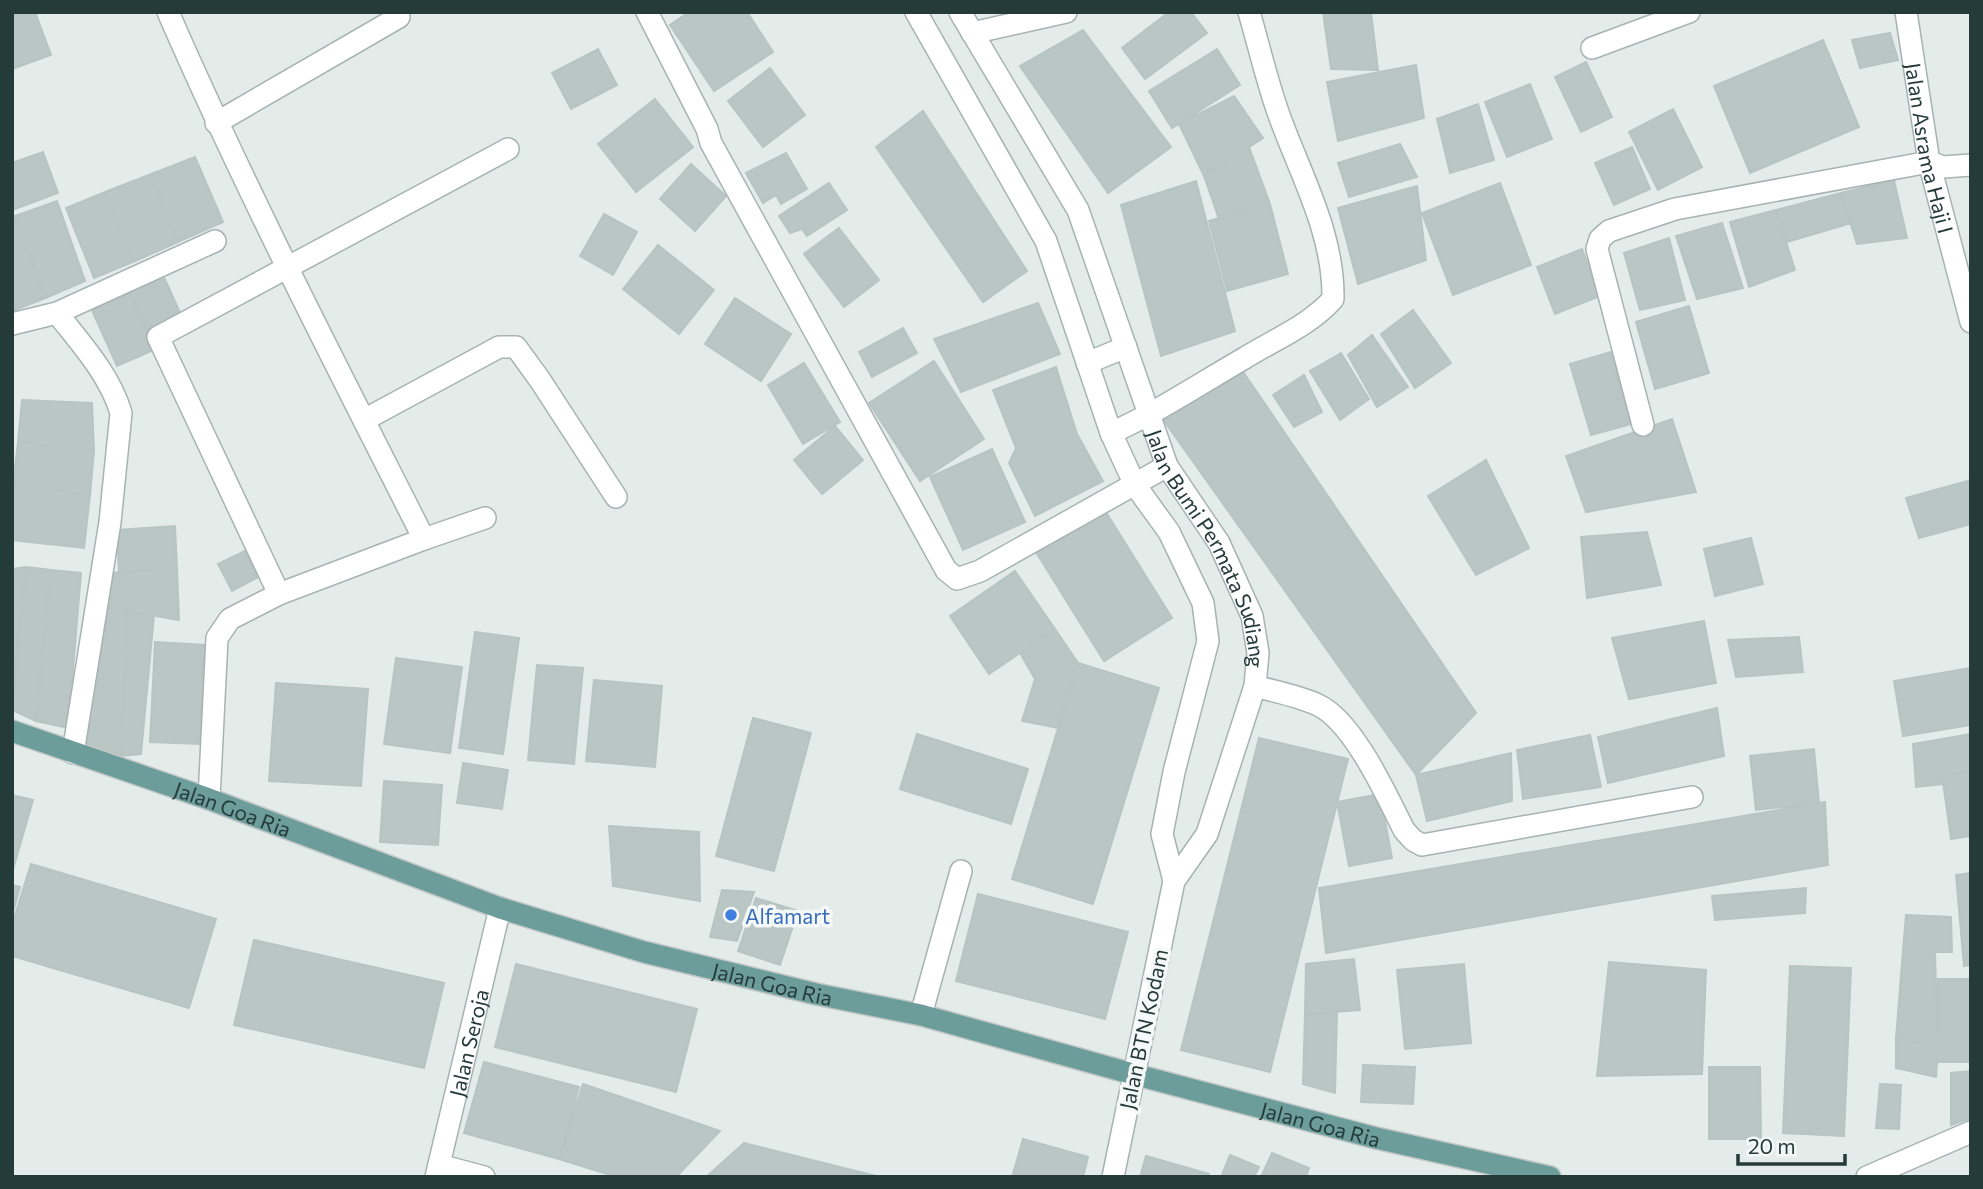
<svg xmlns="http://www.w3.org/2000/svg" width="1983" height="1189" font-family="Commissioner,sans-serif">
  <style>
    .building { fill: #b9c6c3; stroke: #b7c5c2; stroke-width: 2 }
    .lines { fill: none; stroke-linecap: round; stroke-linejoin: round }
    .minor-casing { stroke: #a7b3b2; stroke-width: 24 }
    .major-casing { stroke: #c2c8c8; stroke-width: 24 }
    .minor { stroke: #fff; stroke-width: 21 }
    .major { stroke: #6c9d9b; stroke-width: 21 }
    .shop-dot { fill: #3f7fe0; stroke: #f4f8f7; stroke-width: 2.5 }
    .labels { text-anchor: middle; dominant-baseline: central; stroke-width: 7; stroke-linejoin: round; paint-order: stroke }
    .street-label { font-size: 21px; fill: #253b3a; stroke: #f4f8f7 }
    .shop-label { font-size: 21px; fill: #366cbe; stroke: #f4f8f7; text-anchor: start }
  </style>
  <rect width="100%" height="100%" fill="#e4ecea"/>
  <path class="building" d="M12 12H35L51 55 12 69Z
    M689 12H747L773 52 714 91 670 25Z
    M1169 12H1191L1207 33 1145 79 1122 48Z
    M1323 12H1371L1378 70 1331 69Z
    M1083 30 1171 147 1108 193 1020 66Z
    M1890 33 1898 60 1860 68 1852 40Z
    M1823 40 1859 127 1750 173 1714 86Z
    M598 49 617 85 571 109 552 73Z
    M1217 49 1240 85 1172 128 1149 91Z
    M1586 62 1612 117 1581 132 1555 77Z
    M1416 65 1424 118 1338 141 1327 82Z
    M770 68 805 115 763 147 728 101Z
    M1530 84 1552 139 1507 157 1485 102Z
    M1234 96 1263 138 1204 176 1179 124Z
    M655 99 693 147 636 192 598 144Z
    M1478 104 1494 160 1450 173 1437 119Z
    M1673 109 1702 167 1658 190 1629 132Z
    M923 111 1027 271 983 302 876 147Z
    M1400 144 1417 177 1349 197 1338 163Z
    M1249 147 1270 204 1219 219 1204 176Z
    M1632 147 1650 189 1614 205 1595 163Z
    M43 152 58 193 12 210V163Z
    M786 153 807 189 781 204 776 195 763 203 746 173Z
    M195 157 223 222 178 242 151 174Z
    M691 164 726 196 695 231 660 199Z
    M151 174 178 242 133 262 105 192Z
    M1894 180 1907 238 1857 244 1841 193Z
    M1196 181 1235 331 1161 356 1121 205Z
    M829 183 847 210 807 236 802 229 790 233 779 216Z
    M1500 183 1531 265 1453 295 1422 213Z
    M1417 186 1426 260 1358 284 1338 208Z
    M105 192 133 262 94 278 66 208Z
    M1841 193 1851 223 1787 242 1776 210Z
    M57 201 85 281 46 298 15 216Z
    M1270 204 1288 274 1227 291 1209 221Z
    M1776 210 1795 270 1749 287 1730 222Z
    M604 214 637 232 613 275 580 256Z
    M15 216 46 298 12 311V217Z
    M1722 223 1743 288 1697 299 1676 236Z
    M839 228 879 280 844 307 804 254Z
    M1669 238 1685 300 1640 310 1624 253Z
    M658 245 714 290 679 334 623 289Z
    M1582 249 1600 296 1555 314 1537 267Z
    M162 273 182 317 148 333 128 289Z
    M128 289 156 349 117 366 90 306Z
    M735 298 791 334 761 381 705 344Z
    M1038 303 1060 354 961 392 934 339Z
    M1689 306 1709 373 1655 389 1636 322Z
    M1413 310 1451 363 1415 388 1381 334Z
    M903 328 917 353 872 377 859 352Z
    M1372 335 1408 387 1377 407 1348 355Z
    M1611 352 1631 424 1591 435 1570 364Z
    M1341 353 1369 399 1340 420 1310 371Z
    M934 361 984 439 920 481 869 403Z
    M804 363 840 422 803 444 768 385Z
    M1237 363 1476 713 1416 775 1162 418Z
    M1056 367 1077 434 1016 448 993 390Z
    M1304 375 1322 412 1294 427 1273 395Z
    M22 400 92 403 94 451 18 442Z
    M1672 419 1696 492 1586 512 1566 456Z
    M835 426 863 460 822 494 794 460Z
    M1077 434 1103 481 1035 516 1009 463 1016 448Z
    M18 442 94 451 90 495 13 485Z
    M992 449 1025 522 963 550 930 477Z
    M1486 460 1529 548 1476 575 1428 496Z
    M1971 480V524L1919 538 1906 498Z
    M13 485 90 495 84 548 12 540Z
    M1104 509 1172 618 1104 661 1036 552Z
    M175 526 177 569 119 572 117 530Z
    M1647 532 1661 585 1587 598 1581 537Z
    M1751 538 1763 584 1715 596 1704 549Z
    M249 549 262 575 232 591 218 564Z
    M26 567 12 701V569Z
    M26 567 51 570 36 721 12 710Z
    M177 569 179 620 104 607 110 573Z
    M51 570 81 573 68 728 36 721Z
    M1015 571 1055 629 989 674 950 616Z
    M104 607 128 611 121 756 85 745Z
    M128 611 154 615 141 754 121 756Z
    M1704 621 1716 683 1629 699 1612 638Z
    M1055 629 1078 663 1070 689 1035 679 1020 653Z
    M475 632 519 638 503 754 459 748Z
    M1799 637 1803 672 1736 677 1728 640Z
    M155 642 205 645 200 744 150 742Z
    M396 658 462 667 450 753 384 744Z
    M1078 663 1159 688 1093 904 1012 879Z
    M537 665 583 668 574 764 528 760Z
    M1971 668V725L1903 736 1894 681Z
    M1035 679 1070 689 1059 728 1022 721Z
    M594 680 662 686 655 767 586 761Z
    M276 683 368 689 361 786 269 781Z
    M1717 708 1724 756 1608 783 1598 737Z
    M753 718 811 733 774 871 716 856Z
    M917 734 1028 769 1011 824 900 789Z
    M1971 734V771L1942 775 1943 784 1916 787 1913 744Z
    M1590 735 1601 787 1523 799 1517 750Z
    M1259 738 1348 759 1270 1072 1181 1050Z
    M1814 749 1819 803 1756 810 1750 756Z
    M1511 753 1512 801 1427 821 1416 775Z
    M463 763 508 770 502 809 457 803Z
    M1971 771V836L1951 839 1942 775Z
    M384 781 442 785 438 845 380 842Z
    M1380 794 1392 858 1349 866 1337 802Z
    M12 795 33 800 12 873Z
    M1825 802 1828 865 1326 953 1319 888Z
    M609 826 699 832 700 901 613 886Z
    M31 864 216 919 189 1008 12 956V925Z
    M1971 873V965L1964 966 1956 875Z
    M12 885 20 887 12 916Z
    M1806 888 1805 913 1715 920 1712 896Z
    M722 890 754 892 737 941 710 937Z
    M978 894 1128 932 1105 1019 956 981Z
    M978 894 1128 932 1105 1019 956 981Z
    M756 898 798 911 780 965 738 951Z
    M1906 915 1951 917 1952 952 1903 951Z
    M254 940 444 983 424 1068 234 1025Z
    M1903 951 1935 953 1938 1048 1896 1038Z
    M1354 959 1360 1010 1305 1014 1306 964Z
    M1609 962 1706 970 1702 1074 1597 1076Z
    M516 964 697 1009 676 1092 495 1047Z
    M1464 964 1471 1043 1405 1049 1397 970Z
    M1790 966 1851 968 1844 1136 1783 1133Z
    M1938 979H1971V1062H1938Z
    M1337 1011 1335 1093 1303 1084 1305 1014Z
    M1896 1038 1938 1048 1936 1077 1896 1068Z
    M484 1062 579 1087 559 1159 464 1133Z
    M1363 1065 1415 1067 1413 1104 1361 1102Z
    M1709 1067H1760L1761 1139H1709Z
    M1971 1071V1118L1951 1125V1073Z
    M583 1084 720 1131 676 1177H617L559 1159Z
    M1880 1084 1901 1085 1899 1129 1876 1128Z
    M1023 1139 1088 1157 1083 1177H1012Z
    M744 1143 880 1177H706Z
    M1272 1153 1309 1168 1306 1177H1261Z
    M1230 1155 1259 1167 1254 1177H1221Z
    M1146 1156 1209 1174 1208 1177H1140Z"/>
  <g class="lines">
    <defs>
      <g id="minor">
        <path d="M168 12C246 191 336 365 424 539L485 518"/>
        <path d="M647 12 707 129 711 143 946 570 957 579 980 571 1167 466"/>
        <path d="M916 12 1046 241 1111 433 1135 485 1169 532 1203 603 1208 641 1174 772 1162 834 1174 881"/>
        <path id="s1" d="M960 12 1078 210 1167 466 1219 543 1252 616 1258 653 1255 686 1207 834 1174 881 1113 1177"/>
        <path id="s2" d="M1906 12 1929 162 1971 322"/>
        <path d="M972 33 1066 12"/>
        <path d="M1592 48 1689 12"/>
        <path d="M216 123 399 17"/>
        <path d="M57 313C81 344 110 375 121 413L110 522 73 753"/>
        <path d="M12 324 57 313 215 241"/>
        <path d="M1087 363 1126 347"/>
        <path d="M364 420 499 347H516L540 380 616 497"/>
        <path d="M1643 425 1597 249 1600 239 1609 231 1675 209 1929 162 1943 167 1971 165"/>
        <path d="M1111 433C1158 412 1198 385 1243 359 1273 340 1309 326 1333 299 1334 233 1301 176 1279 115 1267 82 1259 46 1249 12"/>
        <path d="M279 594 158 337 508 149"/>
        <path d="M1255 686C1276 692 1299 696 1318 705 1353 721 1387 796 1404 830L1413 840 1422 845 1692 797"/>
        <path d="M209 799 217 638 230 619 279 594 424 539"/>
        <path d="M921 1015 961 871"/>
        <path d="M439 1165 484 1177"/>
        <path id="s3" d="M436 1177 500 908"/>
        <path d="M1867 1177 1971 1132"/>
      </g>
      <g id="major">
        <path id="s4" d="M12 731 209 799 500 908 644 952 816 994 921 1015 1133 1074 1376 1138 1550 1177"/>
      </g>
    </defs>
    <use href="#minor" class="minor-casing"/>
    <use href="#major" class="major-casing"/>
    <use href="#minor" class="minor"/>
    <use href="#major" class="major"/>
  </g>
  <circle class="shop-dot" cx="731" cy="915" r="7"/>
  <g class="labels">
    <g class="street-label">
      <text stroke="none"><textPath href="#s2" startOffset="138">Jalan Asrama Haji I</textPath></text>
      <text stroke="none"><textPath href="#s1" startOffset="595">Jalan Bumi Permata Sudiang</textPath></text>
      <text stroke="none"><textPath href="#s4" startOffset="234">Jalan Goa Ria</textPath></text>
      <text stroke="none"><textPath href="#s4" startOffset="802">Jalan Goa Ria</textPath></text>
      <text transform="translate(1143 1029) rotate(-78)">Jalan BTN Kodam</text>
      <text stroke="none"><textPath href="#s3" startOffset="138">Jalan Seroja</textPath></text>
      <text stroke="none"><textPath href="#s4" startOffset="1368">Jalan Goa Ria</textPath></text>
    </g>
    <g class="shop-label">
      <text x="745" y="915">Alfamart</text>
    </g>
  </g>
  <rect width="1983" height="1189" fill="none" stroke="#253b3a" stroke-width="28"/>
  <path d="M1738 1154v10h107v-10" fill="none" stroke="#253b3a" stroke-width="3.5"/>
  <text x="1748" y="1154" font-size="21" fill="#253b3a" stroke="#f4f8f7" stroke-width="5" paint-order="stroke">20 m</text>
</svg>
